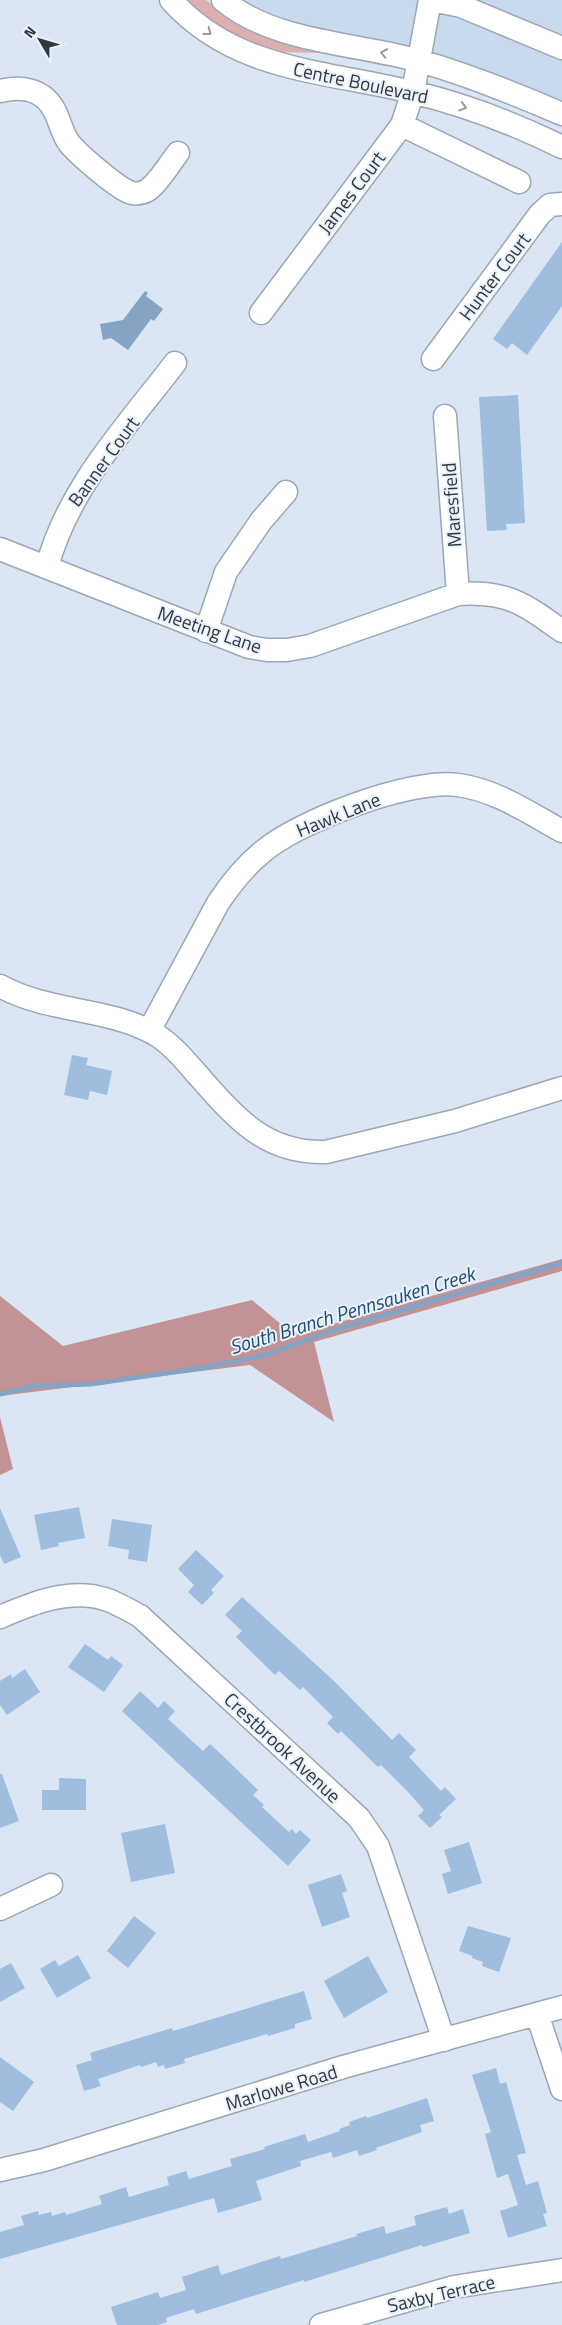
<svg xmlns="http://www.w3.org/2000/svg" width="562" height="2325" font-family="'Titillium Web',sans-serif">
  <style>
    .built { fill: #c9daee }
    .green { fill: #dfaeb0 }
    .forest { fill: #c39294 }
    .water { fill: #85a3c5 }
    .lines { fill: none; stroke-linecap: round; stroke-linejoin: round }
    .stream { stroke: #85a3c5; stroke-width: 5 }
    .building { fill: #9ebddf }
    .minor-casing { stroke: #9ba7b4; stroke-width: 25 }
    .minor { stroke: #fff; stroke-width: 22 }
    .oneway { stroke: #999c9e }
    .labels { text-anchor: middle; dominant-baseline: central; stroke-width: 4; stroke-linejoin: round; paint-order: stroke }
    .street-label { font-size: 19px; fill: #33383d; stroke: #e9f3fe }
    .water-label { font-size: 20px; font-style: italic; fill: #204c78; stroke: #e9f3fe }
  </style>
  <rect width="100%" height="100%" fill="#dae6f3"/>
  <path class="built" d="M223 0H562V114L342 45Z"/>
  <path class="green" d="M184 0H206L224 13 388 64 385 66 322 53 276 52 242 40 213 23Z"/>
  <path class="forest" d="M562 1259V1271L314 1342 334 1422 250 1365 0 1396V1296L63 1346 252 1300 294 1335Z
    M0 1417 13 1469 0 1475Z"/>
  <path class="water" d="M145 291 148 293 146 296 163 309 154 321 151 319 128 350 111 338 103 340 100 324 123 320Z"/>
  <g class="lines">
    <path class="stream" d="M0 1394 34 1386 91 1384 201 1368 266 1355 334 1330 562 1263"/>
  </g>
  <path class="building" d="M562 242V306L527 355 512 343 507 349 493 339Z
    M518 395 525 523 506 524 507 530 487 531 479 397Z
    M72 1055 88 1058 86 1065 112 1071 107 1095 90 1091 88 1100 64 1095Z
    M79 1507 85 1538 58 1543 59 1546 41 1550 34 1515Z
    M0 1508 21 1557 4 1564 0 1555Z
    M112 1519 152 1525 147 1562 128 1559 129 1550 108 1546Z
    M196 1550 224 1576 211 1590 214 1593 202 1605 188 1592 194 1585 178 1569Z
    M242 1597 334 1681 392 1740 399 1733 416 1750 409 1757 441 1791 445 1787 456 1799 439 1815 442 1817 430 1828 418 1816 424 1810 408 1792 381 1765 378 1767 341 1731 338 1734 327 1723 333 1717 303 1687 300 1690 279 1671 275 1675 236 1637 242 1631 225 1615Z
    M85 1644 108 1660 111 1656 123 1665 104 1692 68 1667Z
    M25 1669 40 1692 7 1715 0 1705V1681L11 1674 12 1678Z
    M140 1691 158 1708 164 1701 175 1711 168 1719 203 1751 210 1744 222 1755 258 1790 253 1795 264 1805 262 1807 289 1832 292 1829 296 1834 300 1830 311 1840 288 1866 122 1711Z
    M0 1774H2L19 1821 0 1828Z
    M59 1778 86 1779V1810H42V1790H59Z
    M165 1824 175 1873 131 1882 121 1833Z
    M469 1842 482 1883 448 1894 442 1874 451 1871 444 1850Z
    M341 1874 347 1891 342 1893 350 1917 322 1927 308 1885Z
    M134 1916 156 1933 128 1968 107 1951Z
    M468 1926 511 1938 499 1972 482 1966 483 1962 472 1958 473 1956 459 1951Z
    M78 1955 91 1978 57 1998 40 1969 55 1960 59 1966Z
    M368 1956 388 1992 344 2018 324 1981Z
    M11 1963 25 1988 0 2002V1969Z
    M304 1991 312 2019 295 2024V2028L268 2036 267 2034 184 2059 185 2063 165 2069 164 2065 158 2067 156 2062 141 2067 140 2065 98 2079 101 2086 84 2091 76 2065 92 2060 90 2053 172 2028 173 2031Z
    M0 2057 34 2082 13 2111 0 2102Z
    M496 2068 500 2084 506 2082 526 2153 517 2155 526 2185 538 2181 547 2213 543 2214 547 2226 508 2238 500 2211 518 2205 508 2174 497 2178 485 2134 491 2132 472 2075Z
    M427 2098 434 2121 420 2125 422 2132 376 2148 377 2150 359 2156 357 2150 333 2158 331 2152 300 2161 301 2166 256 2181 262 2200 218 2213 214 2198 0 2259V2232L24 2225 21 2216 38 2211 39 2215 51 2212 52 2216 65 2212 66 2215 102 2204 99 2196 126 2187 129 2197 169 2185 167 2177 186 2171 189 2179 232 2166 230 2159 265 2149 264 2147 305 2134 308 2142 340 2131 339 2129 350 2125 349 2122 366 2116 367 2118Z
    M447 2207 449 2214 463 2209 470 2233 423 2247 422 2245 304 2282V2280L196 2314 194 2309 166 2318 167 2322 158 2325H117L111 2307 158 2292 160 2298 186 2290 182 2277 218 2265 221 2275 280 2256 281 2259 357 2236 356 2234 384 2226 386 2234 416 2225 414 2216Z"/>
  <g class="lines">
    <defs>
      <path id="minor" d="M171 0C234 71 326 71 412 92 463 104 515 124 562 147
        M223 0C274 43 357 43 420 61 468 75 516 94 562 114
        M432 0 461 6 562 48
        M0 91C21 86 42 89 53 108 60 119 61 132 69 143 78 154 119 190 132 193 137 194 142 193 146 191 157 185 170 163 178 153
        M402 125 519 182
        M261 313 402 125 413 92 430 0
        M433 359 540 214 550 205 562 204
        M445 416 458 594
        M0 549 249 647 267 650H287L310 646 458 594C507 591 523 603 562 631
        M47 567C68 488 126 427 175 363
        M206 631 226 572 261 521 286 492
        M0 986C49 1013 107 1007 155 1034 171 1044 184 1059 196 1073 234 1116 264 1154 326 1152L455 1121 562 1088
        M149 1031 218 903C230 885 243 868 260 854 295 822 411 778 458 785 496 790 529 813 562 831
        M0 1617C33 1603 69 1588 105 1599 117 1603 129 1610 140 1616L359 1818 378 1846 444 2040
        M0 1909 51 1885
        M537 2014 562 2089
        M0 2170 44 2160 343 2067 562 2007
        M321 2325 454 2287 562 2270"/>
    </defs>
    <use href="#minor" class="minor-casing"/>
    <use href="#minor" class="minor"/>
  </g>
  <defs><path id="oneway-chevron" d="M-2-3.5L2.5 0L-2 3.5" fill="none" stroke-width="1.6" stroke-linecap="round" stroke-linejoin="round" transform="scale(1.25)"/></defs>
  <g class="oneway">
    <use href="#oneway-chevron" transform="translate(208 32) rotate(37)"/>
    <use href="#oneway-chevron" transform="translate(384 53) rotate(-168)"/>
    <use href="#oneway-chevron" transform="translate(463 107) rotate(17)"/>
  </g>
  <g class="labels">
    <g class="street-label">
      <text transform="translate(361 82) rotate(12)">Centre Boulevard</text>
      <text transform="translate(351 192) rotate(-53)">James Court</text>
      <text transform="translate(494 276) rotate(-53)">Hunter Court</text>
      <text transform="translate(103 461) rotate(-54)">Banner Court</text>
      <text transform="translate(451 505) rotate(-94)">Maresfield</text>
      <text transform="translate(210 629) rotate(19)">Meeting Lane</text>
      <text transform="translate(338 814) rotate(-22)">Hawk Lane</text>
      <text transform="translate(283 1747) rotate(43)">Crestbrook Avenue</text>
      <text transform="translate(281 2087) rotate(-17)">Marlowe Road</text>
      <text transform="translate(441 2293) rotate(-13)">Saxby Terrace</text>
    </g>
    <g class="water-label">
      <text transform="translate(352 1310) rotate(-17)">South Branch Pennsauken Creek</text>
    </g>
  </g>
  <g transform="translate(40 40) rotate(308)" stroke="#e9f3fe" stroke-width="4" paint-order="stroke">
  <path d="M0-4L9 19L0 12L-9 19Z" fill="#33383d"/>
  <text y="-8" font-size="14" font-weight="bold" text-anchor="middle" fill="#33383d">N</text>
  </g>
</svg>
